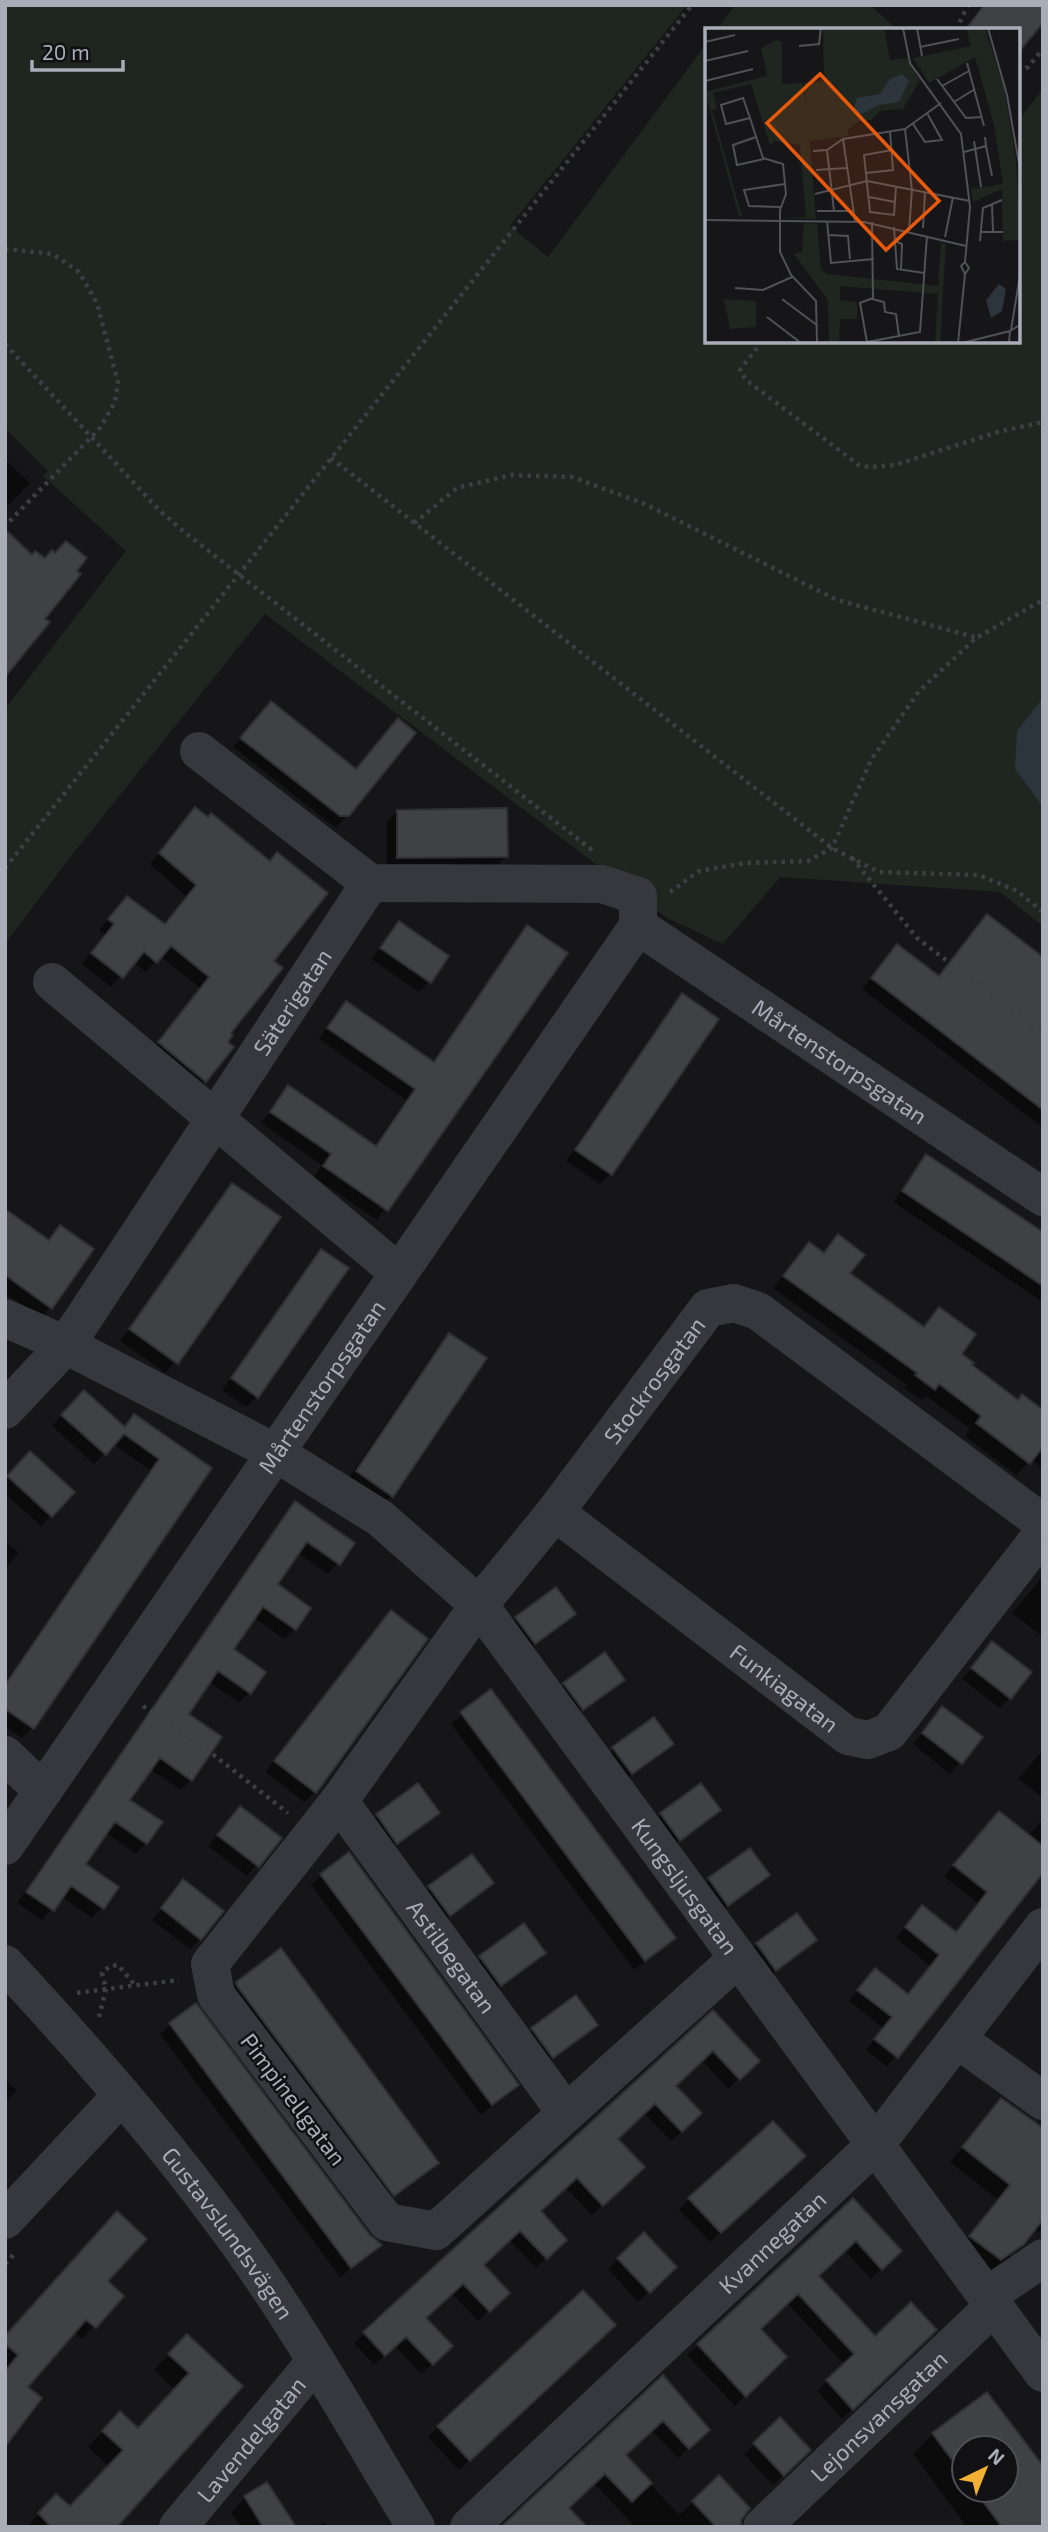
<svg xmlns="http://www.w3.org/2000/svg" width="1048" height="2532" font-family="'Exo 2',sans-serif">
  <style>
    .green { fill: #1e261f }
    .water { fill: #2c353c }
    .shadow { fill: #0007; fill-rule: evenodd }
    .building { fill: #404145; stroke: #303034; stroke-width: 2 }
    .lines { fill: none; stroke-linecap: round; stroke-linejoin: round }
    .path { stroke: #3d3f44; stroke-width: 4.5; stroke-dasharray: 3.5 5; stroke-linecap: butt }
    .minor { stroke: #37383d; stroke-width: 38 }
    .labels { text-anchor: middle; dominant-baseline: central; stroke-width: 5; stroke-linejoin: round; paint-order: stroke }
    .street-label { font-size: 23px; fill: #a8adb8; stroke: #111113 }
    .inset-road { fill: none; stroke: #505258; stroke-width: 2 }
    .view { fill: #e8590c; fill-opacity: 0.15; stroke: #e8590c; stroke-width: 3.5 }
    .inset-edge { fill: none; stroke: #a8adb8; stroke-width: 3.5 }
  </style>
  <rect width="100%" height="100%" fill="#161618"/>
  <path class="green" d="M5 5H687L510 226 548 257 707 43V341H1018V121L1043 89V926L1000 892 780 877 723 944 667 918 265 614 68 860 5 944V709L126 551 43 476 48 471 5 428Z
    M735 5H870L898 30H717Z"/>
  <path class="water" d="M1043 698V807L1015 769 1017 731Z"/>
  <path class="shadow" d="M982 5H1043L1018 30H963Z
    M5 460 30 483 5 509Z
    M271 703 355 771 398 720 413 733 336 828 233 747Z
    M195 809 272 961 228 1033 205 1081 195 1091 149 1053 200 988 160 956 146 972 133 962 111 987 82 964 105 935 99 930 127 898 164 926 187 897 150 864Z
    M397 811 506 856 496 867 387 868V822Z
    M987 917 1043 959V1128L862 989 897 946 938 977Z
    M399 923 429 981 419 992 371 959Z
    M528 927 565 953 377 1220 314 1177 322 1165 261 1123 289 1087 374 1146 406 1100 319 1039 336 1014 346 1004 432 1062Z
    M682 996 716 1019 611 1174 600 1184 566 1161 672 1006Z
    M927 1156 1043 1234V1302L893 1202Z
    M233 1185 279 1217 166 1373 120 1341Z
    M5 1211 47 1241 60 1227 51 1307 41 1318 5 1293Z
    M838 1236 847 1274 922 1328 939 1309 960 1354 969 1366 1017 1402 1043 1412V1469L1031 1460 1016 1475 965 1436 970 1429 926 1396 921 1400 904 1388 907 1385 773 1288 810 1244 822 1254Z
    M322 1251 257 1397 246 1407 222 1390Z
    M450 1335 391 1496 381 1506 346 1482 439 1345Z
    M73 1403 123 1427 134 1416 209 1468 32 1728 22 1738 5 1726V1683L150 1470 113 1444 94 1464 52 1426Z
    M19 1464 51 1516 41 1526 5 1494V1480Z
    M295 1503 338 1563 328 1574 298 1553 275 1585 295 1629 284 1639 254 1618 232 1650 249 1693 239 1703 209 1682 186 1714 191 1780 181 1790 150 1769 128 1801 146 1843 136 1854 105 1832 83 1864 102 1908 92 1918 62 1897 42 1920 17 1903 285 1514Z
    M5 1541 19 1553 5 1569Z
    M1042 1577 1043 1578V1637L1012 1613Z
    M391 1612 315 1792 304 1802 265 1772Z
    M574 1614 524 1653 506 1628 516 1618Z
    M992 1643 1010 1698 1000 1708 962 1679Z
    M623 1679 571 1717 554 1694 565 1684Z
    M490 1692 673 1938 634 1970 451 1724Z
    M942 1709 980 1737 950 1774 913 1744Z
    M653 1719 671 1744 621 1783 603 1759Z
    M1043 1750V1798L1018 1779Z
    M417 1785 437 1813 386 1853 366 1826Z
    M240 1808 279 1839 247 1876 208 1846Z
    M719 1810 669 1850 651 1825 661 1814Z
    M1043 1819V1868L887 2067 866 2050 883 2028 849 2001 875 1970 907 1995 930 1966 896 1938 913 1917 954 1933 978 1903 944 1876 990 1823 1028 1836Z
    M321 1875 517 2085 506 2095 481 2115 311 1885Z
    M768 1875 717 1915 699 1890 709 1880Z
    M183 1882 200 1939 190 1949 152 1920Z
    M491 1883 439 1925 419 1898 429 1887Z
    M523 1926 544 1953 490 1995 470 1968Z
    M815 1940 765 1980 747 1955 757 1944Z
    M237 1983 436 2162 383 2205 227 1993Z
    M713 2013 757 2061 728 2089 702 2060 674 2086 690 2124 671 2141 644 2113 616 2139 632 2178 592 2215 565 2187 538 2212 554 2250 536 2268 509 2240 481 2265 507 2293 478 2321 452 2293 424 2318 440 2357 421 2374 395 2346 374 2365 354 2343Z
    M171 2024 379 2245 369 2255 340 2277 160 2034Z
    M596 2025 542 2067 522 2040 533 2030Z
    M5 2079 17 2090 5 2103Z
    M1002 2100 1043 2127V2228L1039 2232 1034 2229 1008 2258 986 2273 957 2250 997 2199 950 2162Z
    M793 2166 710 2242 679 2210 689 2199Z
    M853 2201 890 2261 871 2279 844 2250 817 2276 875 2338 934 2330 842 2419 817 2391 845 2365 787 2303 759 2329 785 2357 735 2406 687 2355Z
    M618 2259 675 2267 638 2302 608 2269Z
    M106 2281 94 2326 82 2339 74 2332 25 2387 5 2444V2337Z
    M604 2335 459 2470 428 2437 438 2427Z
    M171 2352 240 2386 115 2527H27L41 2511 70 2508 108 2466 88 2447 105 2429 138 2430 175 2390 154 2370Z
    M663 2377 707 2430 678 2458 651 2430 624 2455 679 2515 719 2478 740 2520 738 2527H635L594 2483 504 2527Z
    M987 2394 1043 2527H967L913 2454 933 2434ZM964 2448H1006V2490H964Z
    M780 2420 809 2450 773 2485 744 2454Z
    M245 2498 294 2527H241L231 2512Z
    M324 2522 327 2527H316Z"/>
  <path class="building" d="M984 5H1043V23L1018 53V30H965Z
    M5 529 32 555 35 551 45 558 52 550 55 553 66 541 87 558 77 571 81 574 45 619 50 622 5 677Z
    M271 701 356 769 398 718 416 733 349 816H340L240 738Z
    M195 807 208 817 211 813 270 861 277 852 328 893 274 961 283 968 231 1033 233 1035 228 1042 234 1047 206 1082 158 1042 209 977 171 946 157 963 144 952 123 978 91 953 114 924 108 919 127 896 165 924 196 885 159 853Z
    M507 808 508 857 397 858V810Z
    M987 914 1043 957V1110L871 978 897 944 939 976Z
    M399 921 449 956 431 983 380 948Z
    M527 925 568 953 388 1211 323 1166 331 1154 270 1112 288 1085 376 1146 415 1089 327 1028 346 1001 434 1062Z
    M682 993 719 1019 612 1175 575 1150Z
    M926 1154 1043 1232V1286L902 1191Z
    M232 1183 281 1217 178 1364 129 1329Z
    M5 1209 49 1240 60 1225 94 1249 52 1309 5 1275Z
    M838 1234 865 1255 850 1273 924 1327 939 1307 976 1334 962 1354 974 1363 972 1365 1018 1400 1022 1394 1043 1410V1447L1030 1464 976 1423 981 1416 939 1384 935 1390 915 1375 917 1373 783 1276 809 1242 824 1253Z
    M321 1249 349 1268 258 1398 231 1378Z
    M449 1333 487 1358 393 1497 356 1471Z
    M84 1390 125 1427 134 1414 212 1468 34 1729 5 1709V1685L159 1459 124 1434 106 1455 61 1415Z
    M30 1451 75 1492 52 1517 7 1476Z
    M295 1501 355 1543 340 1565 307 1542 278 1584 311 1608 296 1630 263 1607 234 1649 266 1672 251 1694 218 1671 189 1714 222 1737 192 1781 160 1758 130 1800 163 1822 147 1844 115 1822 86 1864 119 1887 104 1909 71 1886 54 1911 26 1892Z
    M556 1587 576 1614 535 1644 515 1617Z
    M391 1610 428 1639 316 1793 274 1761Z
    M992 1641 1032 1672 1011 1699 971 1668Z
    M605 1652 625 1680 583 1710 563 1683Z
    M491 1689 676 1938 645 1961 460 1712Z
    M942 1706 983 1737 962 1764 922 1733Z
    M654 1717 674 1744 632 1774 612 1747Z
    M418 1783 440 1813 397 1844 376 1814Z
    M701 1783 721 1810 680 1841 660 1813Z
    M240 1806 282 1838 259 1867 217 1835Z
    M999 1811 1043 1846V1873L898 2058 874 2039 892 2017 857 1990 875 1968 908 1994 939 1955 905 1927 922 1905 956 1932 987 1892 953 1865Z
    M750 1848 770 1875 728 1906 708 1878Z
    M349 1852 519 2085 492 2105 320 1874Z
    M472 1854 494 1883 450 1916 428 1886Z
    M183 1879 224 1911 201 1940 161 1908Z
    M797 1913 817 1940 776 1971 756 1943Z
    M524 1923 546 1953 501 1986 479 1956Z
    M281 1948 439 2163 394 2196 237 1986 236 1982Z
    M576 1995 598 2025 553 2058 531 2028Z
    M196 2003 370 2235 382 2245 351 2268 169 2023Z
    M713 2010 760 2061 740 2080 713 2051 676 2086 702 2113 682 2132 655 2104 618 2139 645 2167 624 2187 603 2206 577 2178 541 2211 567 2240 547 2259 520 2231 484 2265 510 2293 490 2312 463 2284 426 2318 453 2346 433 2365 406 2337 385 2356 363 2332Z
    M1001 2098 1043 2128V2220L1024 2244 1001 2260 969 2236 1010 2185 962 2147Z
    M773 2121 806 2156 721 2233 688 2198Z
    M853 2198 902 2251 882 2270 856 2241 819 2276 875 2336 911 2302 937 2330 853 2410 826 2380 854 2354 798 2294 761 2329 787 2357 746 2397 697 2344Z
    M117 2211 147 2239 108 2281 124 2296 96 2328 86 2320 28 2387 42 2398 5 2447V2371L18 2355 5 2344V2336Z
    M644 2232 677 2267 650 2293 617 2258Z
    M583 2290 616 2325 470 2461 437 2426Z
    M187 2334 243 2386 117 2527H51L38 2513 56 2494 70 2506 123 2450 102 2431 120 2411 138 2428 189 2373 168 2354Z
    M663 2375 710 2430 689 2449 663 2421 626 2455 652 2483 632 2502 605 2474 569 2508 587 2527H501Z
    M987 2392 1043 2466V2527H1002L974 2490H1006V2448H964V2476L932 2433Z
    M780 2417 811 2450 784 2476 753 2443Z
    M719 2475 750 2508 741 2520V2527H716L692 2501Z
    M267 2482 296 2527H263L244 2496Z"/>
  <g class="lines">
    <path class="path" d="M956 30 968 5
      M1018 72 1028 67 1043 49
      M5 249 53 254 79 272 97 303 118 383 115 402 100 428 5 526
      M762 341 740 370 746 380 860 466 872 467 895 465 998 432 1043 422
      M5 344 159 510 183 531 592 850
      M331 458 832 848 879 872 979 875 1017 891 1043 912
      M414 523 457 488 511 475 572 477 645 504 837 600 975 637
      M852 858 917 938 1043 1034
      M5 868 692 5
      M670 892 699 871 746 863 808 861 832 848 871 760 919 691 976 638 1043 600
      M143 1706 215 1756 288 1813
      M77 1993 106 1989 102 1973 110 1966 118 1965 134 1984
      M99 2017 106 1989 179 1980
      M5 2264 14 2254"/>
    <g class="minor">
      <path id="s1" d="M638 926 1043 1197"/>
      <path d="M52 982 399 1273"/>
      <path id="s2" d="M5 1318 66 1345 276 1453 380 1518 479 1605 1043 2373"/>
      <path id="s3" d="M5 1410 66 1345 370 883"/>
      <path id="s4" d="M555 1512 848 1736 868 1740 889 1732 1043 1533"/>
      <path d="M5 1755 43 1791"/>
      <path id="s5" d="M339 1801 566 2113"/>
      <path id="s6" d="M5 1846 638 926V896L602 884 370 883 199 751"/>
      <path id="s7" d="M737 1959 436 2231 387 2222 216 1995 210 1964 339 1801 479 1605 555 1512 708 1308 734 1303 758 1311 1043 1523"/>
      <path id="s8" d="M5 1964C88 2053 168 2145 239 2244 304 2334 358 2433 416 2527"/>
      <path d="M957 2039 1043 2101"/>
      <path d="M5 2220 122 2095"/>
      <path d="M987 2296 1043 2258"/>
      <path id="s9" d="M178 2527 315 2362"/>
      <path id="s10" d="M469 2527 876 2144 1043 1927"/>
      <path id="s11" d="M762 2527 994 2306"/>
    </g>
  </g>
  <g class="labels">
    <g class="street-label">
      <text stroke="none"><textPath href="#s3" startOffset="500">Säterigatan</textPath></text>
      <text stroke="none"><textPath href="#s1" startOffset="243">Mårtenstorpsgatan</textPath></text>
      <text stroke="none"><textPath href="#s7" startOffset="1505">Stockrosgatan</textPath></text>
      <text stroke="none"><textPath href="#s6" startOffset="558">Mårtenstorpsgatan</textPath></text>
      <text stroke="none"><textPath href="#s4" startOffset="289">Funkiagatan</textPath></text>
      <text stroke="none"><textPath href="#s2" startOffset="906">Kungsljusgatan</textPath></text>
      <text stroke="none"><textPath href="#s5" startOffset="192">Astilbegatan</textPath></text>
      <text transform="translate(294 2099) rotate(53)">Pimpinellgatan</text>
      <text stroke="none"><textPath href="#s8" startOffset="350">Gustavslundsvägen</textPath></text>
      <text stroke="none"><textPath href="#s10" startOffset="416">Kvannegatan</textPath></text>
      <text stroke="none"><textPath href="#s11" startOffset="161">Lejonsvansgatan</textPath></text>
      <text stroke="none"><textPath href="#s9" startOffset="114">Lavendelgatan</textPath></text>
    </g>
  </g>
  <g transform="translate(705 28)">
    <rect width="315" height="315" fill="#161618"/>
    <path d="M118 0H179L185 32 202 30 215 52 198 81 175 83 166 92 154 93 143 102V108L105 113 111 191 77 190 101 189 95 117 69 113 65 118 46 56 8 65 12 80 7 82 37 188H34L0 64 62 48 56 20 71 12 77 14V56L97 55 102 82 99 55 119 53ZM261 0H280L299 60 311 130 315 212 298 213 297 161 268 174 266 161 298 156 289 97 270 29 224 55 208 30 266 18ZM112 195 116 241 122 246 233 258 236 215 241 216 235 315H230L233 266 135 258V272L152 274V291H135L134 315H124L123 272 89 226 97 224 99 196ZM19 271 51 273V299L25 301Z" fill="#1e261f"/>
    <path d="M197 46 204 53 194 74 173 77 157 86 148 84 152 70 175 66 185 51ZM294 256 301 261 297 283 286 290 281 272Z" fill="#2c353c"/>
    <path class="inset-road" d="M198 0 205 35 256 106 265 179 260 234 264 240 260 246M212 0 217 28M283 0 302 67 315 141M0 14 30 7M94 18 114 16 116 0M215 19 254 11M0 33 43 23M262 35 279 98M232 51 261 90 277 89M0 53 48 41M237 58 264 43M249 74 270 61M45 90 21 96 16 77 38 70 45 90 58 130 78 136 81 166 75 182V224L86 247 111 273 112 315M208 96 220 114 237 112 222 85M200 101 207 162 204 203M51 109 28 117 32 137 59 131M138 111 200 101 236 75M269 113 276 159M281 118 287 148M122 122 129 183M187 122 159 127 165 184 189 187 191 159M108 123 122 122 138 111 150 193M259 124 281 118 280 109M111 142 142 140M161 145 188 142 185 104M110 166 162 153 265 173M164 169 190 174M287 176 288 204M76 179 44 178 39 162 80 156M112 183H148M0 192 159 194 261 218M122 193 126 235 169 231M167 194 168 270 155 275 162 314 215 304 222 208M189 199 192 241 219 245M218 200 220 164M276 204H298M123 207 143 208 145 231M240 209 248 169M190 213 197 216 196 242M275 213 278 180 297 172M30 260 58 262 87 249M77 271 113 298M167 271 179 274 180 284 191 286 194 308M62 289 96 315M306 302 315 247M253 315 260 246 256 238 260 234M257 315 305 303M304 315 305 303 315 297"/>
    <path class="view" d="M115 46 234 173 181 222 62 95Z"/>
    <rect width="315" height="315" class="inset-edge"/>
  </g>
  <rect width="1048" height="2532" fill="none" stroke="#a8adb8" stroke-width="14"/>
  <g transform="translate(985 2469) rotate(43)"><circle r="33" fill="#111113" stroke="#4d4f55" stroke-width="2"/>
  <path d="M0-5L12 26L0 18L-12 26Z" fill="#f2b134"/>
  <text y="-10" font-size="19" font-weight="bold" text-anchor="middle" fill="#a8adb8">N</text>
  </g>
  <path d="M32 60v10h91v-10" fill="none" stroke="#a8adb8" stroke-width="3.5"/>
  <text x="42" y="60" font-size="21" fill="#a8adb8" stroke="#111113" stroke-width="5" paint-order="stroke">20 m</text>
</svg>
